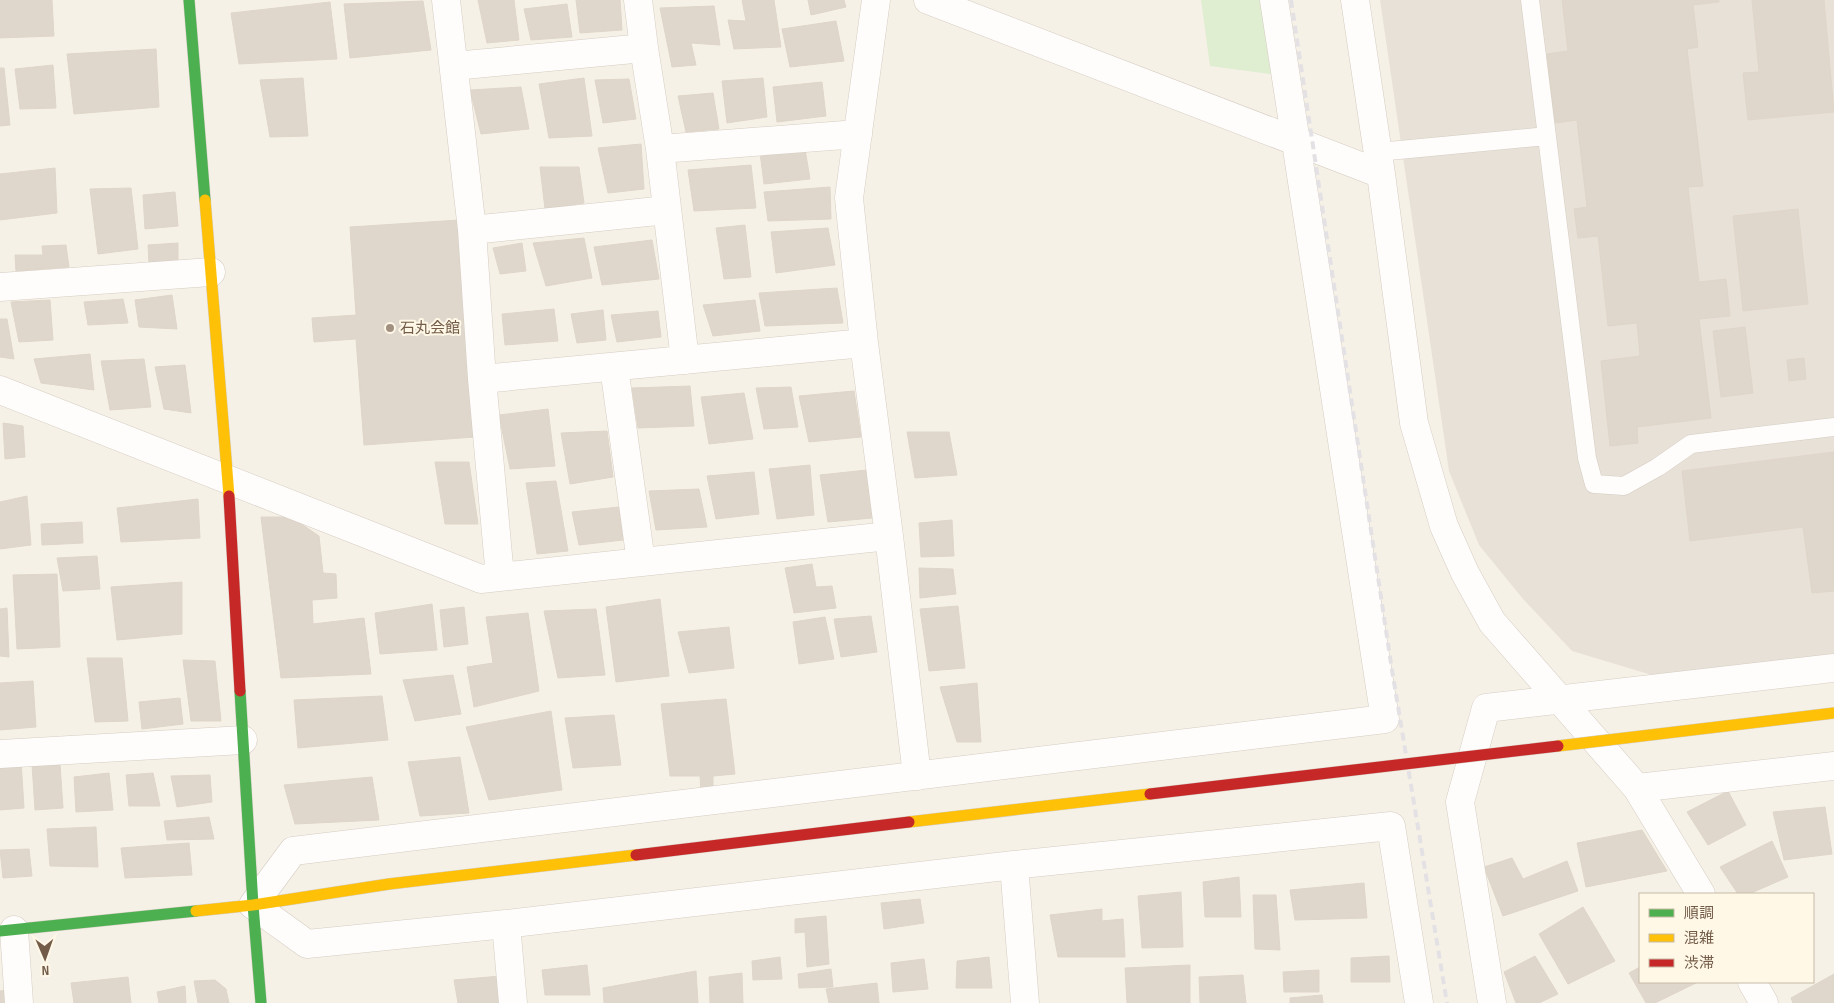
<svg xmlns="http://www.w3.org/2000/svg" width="1834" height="1003" font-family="'Sofia Sans Condensed','Noto Sans JP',sans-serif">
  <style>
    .industrial { fill: #e8e1d8 }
    .green { fill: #dfedd1 }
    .building { fill: #e0d7cc; stroke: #dfd5c9 }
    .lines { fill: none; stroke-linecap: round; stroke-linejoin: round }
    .lane-casing { stroke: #d5ccc2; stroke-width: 19 }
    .street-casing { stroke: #d5ccc2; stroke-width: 29 }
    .fast-casing { stroke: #d6cec4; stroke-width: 12 }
    .slow-casing { stroke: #d6cec4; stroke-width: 12 }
    .jam-casing { stroke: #d6cec4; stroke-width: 12 }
    .lane { stroke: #fefdfb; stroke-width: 18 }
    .street { stroke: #fefdfb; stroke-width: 28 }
    .fast { stroke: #4caf50; stroke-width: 11 }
    .slow { stroke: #ffc107; stroke-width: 11 }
    .jam { stroke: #c62828; stroke-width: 11 }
    .rail { stroke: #e4e1e4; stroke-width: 4; stroke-dasharray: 8 5; stroke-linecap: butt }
    .slow-bridge-casing { stroke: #d6cec4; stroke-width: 12; stroke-linecap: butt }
    .jam-bridge-casing { stroke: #d6cec4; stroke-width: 12; stroke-linecap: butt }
    .slow-bridge { stroke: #ffc107; stroke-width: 11 }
    .jam-bridge { stroke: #c62828; stroke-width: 11 }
    .poi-dot { fill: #a19080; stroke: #fff8e7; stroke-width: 2 }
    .labels { text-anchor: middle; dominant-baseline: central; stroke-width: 4; stroke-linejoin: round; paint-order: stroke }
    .poi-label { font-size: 15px; fill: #735c48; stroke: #fff8e7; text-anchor: start }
  </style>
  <rect width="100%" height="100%" fill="#f6f1e7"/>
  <path class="industrial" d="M1380 0H1834V656L1655 676 1572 651 1523 599 1479 545 1449 471Z"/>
  <path class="green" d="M1201 0H1271L1286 76 1210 66Z"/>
  <path class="building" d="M0 0H52L54 36 0 38Z
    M478 0H514L519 40 487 43Z
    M576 0H620L622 30 580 33Z
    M742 0H774L781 47 734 49 728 20 746 21Z
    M808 0H844L846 7 811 15Z
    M1562 0H1719V2L1693 5 1698 47 1687 49 1703 186 1688 187 1699 282 1726 279 1730 316 1699 319 1711 418 1637 427 1638 443 1610 446 1601 361 1640 356 1637 323 1608 326 1598 236 1578 238 1574 209 1587 207 1577 120 1555 123 1547 54 1568 51Z
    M1752 0H1824L1834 112 1748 120 1743 73 1759 72Z
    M423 1 431 50 350 58 344 4Z
    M330 2 337 59 239 64 231 13Z
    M567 4 572 37 531 40 524 9Z
    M714 6 720 45 691 43 696 65 672 67 660 8Z
    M836 21 844 61 790 67 782 29Z
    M156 49 159 107 74 114 67 54Z
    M53 65 56 108 20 109 15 69Z
    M0 68H4L10 125 0 126Z
    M303 78 308 136 270 137 260 80Z
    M584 78 592 136 549 138 539 84Z
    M763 78 767 117 727 123 722 81Z
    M629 79 636 119 603 123 595 80Z
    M822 82 826 116 777 122 773 87Z
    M521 87 529 129 481 134 470 90Z
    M713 93 719 129 686 132 678 96Z
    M641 144 644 189 608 193 598 148Z
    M805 149 810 179 764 184 760 153Z
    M751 165 756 208 694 211 688 170Z
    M540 167H579L584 203 545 209Z
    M55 168 57 213 0 220V174Z
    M830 187 831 219 768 221 764 192Z
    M131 188 138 249 98 254 90 189Z
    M175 192 178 226 145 229 143 195Z
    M1798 209 1808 304 1743 311 1733 216Z
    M459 220 475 437 364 445 356 339 314 342 312 318 356 315 350 227Z
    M745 225 751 277 724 279 716 228Z
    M828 228 835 265 776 273 771 232Z
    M584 238 592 278 546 286 533 243Z
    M652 240 659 279 602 285 594 247Z
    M178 243V261L149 264 148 245Z
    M522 243 526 271 500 274 493 248Z
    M66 245 69 267 16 271 15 255H43L42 246Z
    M837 288 843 323 765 326 759 293Z
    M172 295 177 329 139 327 135 300Z
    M123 299 128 323 88 325 84 302Z
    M50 300 53 340 19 342 11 302Z
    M755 300 760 331 713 336 703 305Z
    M554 309 558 341 505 345 502 314Z
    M603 310 606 340 577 343 571 314Z
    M658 311 661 337 617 342 611 315Z
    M0 319H7L14 359 0 357Z
    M1745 327 1753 393 1721 397 1713 331Z
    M90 354 94 390 41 383 34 359Z
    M1804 358 1806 379 1789 381 1787 360Z
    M144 359 151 407 110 410 101 361Z
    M185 365 191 413 164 409 155 367Z
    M690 386 694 426 638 428 632 388Z
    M791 387 798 427 764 429 756 388Z
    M854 391 861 437 809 442 799 396Z
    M744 393 753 439 709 444 701 397Z
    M548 409 555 466 510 469 499 415Z
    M3 423 23 426 25 457 5 459Z
    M607 431 613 477 570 484 561 433Z
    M907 432H949L957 475 915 478Z
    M1834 452V591L1812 593 1803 527 1690 541 1682 471Z
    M435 462H469L478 524H445Z
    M810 465 814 515 777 519 769 469Z
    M867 470 872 518 828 522 820 475Z
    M754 472 759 514 716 519 707 476Z
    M556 481 568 551 537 554 526 483Z
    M699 489 707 527 656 530 649 491Z
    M27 496 31 545 0 549V502Z
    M198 499 200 538 121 542 117 508Z
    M619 507 623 540 579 545 572 512Z
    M261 517H291L319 536 323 573 336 574 337 598 312 600 313 624 364 618 371 674 281 678Z
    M952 520 954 556 921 557 919 523Z
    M82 522 83 543 42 545 41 524Z
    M97 556 100 589 63 591 57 558Z
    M812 564 816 587 832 586 836 608 794 613 785 568Z
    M919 568 953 569 956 594 920 598Z
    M57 574 60 647 17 649 13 575Z
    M182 582V634L117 640 111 587Z
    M660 599 669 676 616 682 606 607Z
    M432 604 437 650 380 654 375 613Z
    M958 606 965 668 929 671 920 609Z
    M464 607 468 644 444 647 440 610Z
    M7 608 9 657 0 656V609Z
    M596 609 605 675 558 678 544 611Z
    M528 613 539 691 474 707 467 667 493 663 486 617Z
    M871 616 877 652 841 657 834 619Z
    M825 617 834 659 799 664 793 622Z
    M729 627 734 668 689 673 678 632Z
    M87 658H122L128 721 95 722Z
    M183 660 215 661 221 721H191Z
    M453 675 461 714 415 721 403 680Z
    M33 681 36 727 0 730V683Z
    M977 683 981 742H957L940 687Z
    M382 696 388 740 298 748 294 700Z
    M180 698 183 724 142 729 139 702Z
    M726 699 735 774 713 776V791L701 792 700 776H670L661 704Z
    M551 711 562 790 489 800 466 727Z
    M614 715 621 765 573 768 565 718Z
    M460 757 469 813 420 816 408 762Z
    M21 760 24 808 0 810V762Z
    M32 764H60L63 808 35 810Z
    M109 773 113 810 76 812 74 777Z
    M153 773 160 806H129L126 775Z
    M210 775 212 802 177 807 171 776Z
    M372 777 379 820 295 824 284 785Z
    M1728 791 1746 825 1708 845 1687 812Z
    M1825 807 1832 854 1784 860 1773 812Z
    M209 817 214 839 167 840 164 821Z
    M96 827 98 867 50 866 47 829Z
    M1642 830 1667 871 1586 887 1577 843Z
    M1772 841 1788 877 1749 894H1738L1720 867Z
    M189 843 192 875 125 878 121 848Z
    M29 849 32 876 3 878 0 850Z
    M1512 858 1523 879 1567 861 1578 891 1503 916 1484 867Z
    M1239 877 1241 917H1205L1203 882Z
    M1364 883 1367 918 1295 920 1290 890Z
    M1181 892 1183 947 1142 948 1138 896Z
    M1253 895H1276L1280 950 1255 949Z
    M920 899 924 923 884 929 881 903Z
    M1583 907 1615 961 1568 984 1539 934Z
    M1102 909V921L1123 919 1125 957H1058L1050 915Z
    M826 916 829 964 807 967 805 932 795 933V919Z
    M1389 956 1390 982H1351V958Z
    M1535 956 1558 994 1539 1003H1516L1504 972Z
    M780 957 782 979 753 980 752 961Z
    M989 957 992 988H956L957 961Z
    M924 959 928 989 893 992 891 963Z
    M587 965 590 995H545L542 970Z
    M1190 965V1003H1127L1125 968Z
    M1640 967V982H1698L1655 1003H1646L1629 973Z
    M831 969 833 987 799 988 798 974Z
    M1319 970V992H1284L1283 972Z
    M696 971 698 1003H604L603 988Z
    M742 973 743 1003H710L709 977Z
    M1834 974V1003H1793L1791 998Z
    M1243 975 1246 1003H1200L1199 977Z
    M501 976 504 1003H458L454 980Z
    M128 977 131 1003H74L71 983Z
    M215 980 226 989 229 1003H198L194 981Z
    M877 983 879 1003H829L826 989Z
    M185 986 186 1003H159L157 992Z
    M8 990 9 1003H0V991Z
    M1322 995 1323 1003H1290V998Z"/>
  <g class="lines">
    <defs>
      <path id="lane" d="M1530 0 1587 458 1594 484 1624 486 1658 467 1691 444 1834 427
        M1378 152 1547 136"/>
      <path id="street" d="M446 0 472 230 482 379 500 577
        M638 0 644 48 660 149 685 360
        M876 0 849 198 864 343 889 536 917 776
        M928 0 1381 174
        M1274 0 1385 719 293 851 253 905 307 944 506 924 1014 865 1391 826 1419 1003
        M1355 0 1381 174 1414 423 1444 526 1465 573 1492 622 1637 788 1701 894
        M454 66 644 48
        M660 149 858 134
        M472 230 667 210
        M0 287 211 272
        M614 367 641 562
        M482 379 864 343
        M0 390 481 579 889 536
        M0 754 243 740
        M1637 788 1834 766
        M1014 865 1025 1003
        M506 924 513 1003
        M14 930 19 1003
        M1752 982 1764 1003
        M1492 1003 1460 802 1486 708 1834 668"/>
      <path id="fast" d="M189 0 205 200
        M240 691 253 905 261 1003
        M0 931 196 911"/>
      <path id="slow" d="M205 200 229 496
        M196 911 253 905 389 884"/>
      <path id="jam" d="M229 496 240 691"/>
    </defs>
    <use href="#lane" class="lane-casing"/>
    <use href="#street" class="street-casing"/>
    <use href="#fast" class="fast-casing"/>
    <use href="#slow" class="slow-casing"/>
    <use href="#jam" class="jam-casing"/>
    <use href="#lane" class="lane"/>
    <use href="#street" class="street"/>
    <use href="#fast" class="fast"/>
    <use href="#slow" class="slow"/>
    <use href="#jam" class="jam"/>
    <path class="rail" d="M1291 0 1392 670 1447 1003"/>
    <defs>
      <path id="slow-bridge" d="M1558 746 1834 713
        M909 822 1150 794
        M389 884 636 855"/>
      <path id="jam-bridge" d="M1150 794 1558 746
        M636 855 909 822"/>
    </defs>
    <use href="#slow-bridge" class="slow-bridge-casing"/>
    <use href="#jam-bridge" class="jam-bridge-casing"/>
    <use href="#slow-bridge" class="slow-bridge"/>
    <use href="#jam-bridge" class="jam-bridge"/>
  </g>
  <circle class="poi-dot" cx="390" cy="328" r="5"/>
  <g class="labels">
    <g class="poi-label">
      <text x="400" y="328">石丸会館</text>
    </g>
  </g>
  <rect x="1639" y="893" width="175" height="90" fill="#fff8e7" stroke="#c7baa7"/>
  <rect x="1649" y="909" width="25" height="8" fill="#4caf50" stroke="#c7baa7"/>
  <text x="1684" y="918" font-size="15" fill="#735c48">順調</text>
  <rect x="1649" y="934" width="25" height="8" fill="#ffc107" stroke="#c7baa7"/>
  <text x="1684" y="943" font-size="15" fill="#735c48">混雑</text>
  <rect x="1649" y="959" width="25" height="8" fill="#c62828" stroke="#c7baa7"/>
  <text x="1684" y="968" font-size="15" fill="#735c48">渋滞</text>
  <g transform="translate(45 958) rotate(178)" stroke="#fff8e7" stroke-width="4" paint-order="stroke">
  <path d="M0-4L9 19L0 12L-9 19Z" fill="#735c48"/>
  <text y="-8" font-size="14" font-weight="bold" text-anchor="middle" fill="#735c48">N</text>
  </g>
</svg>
